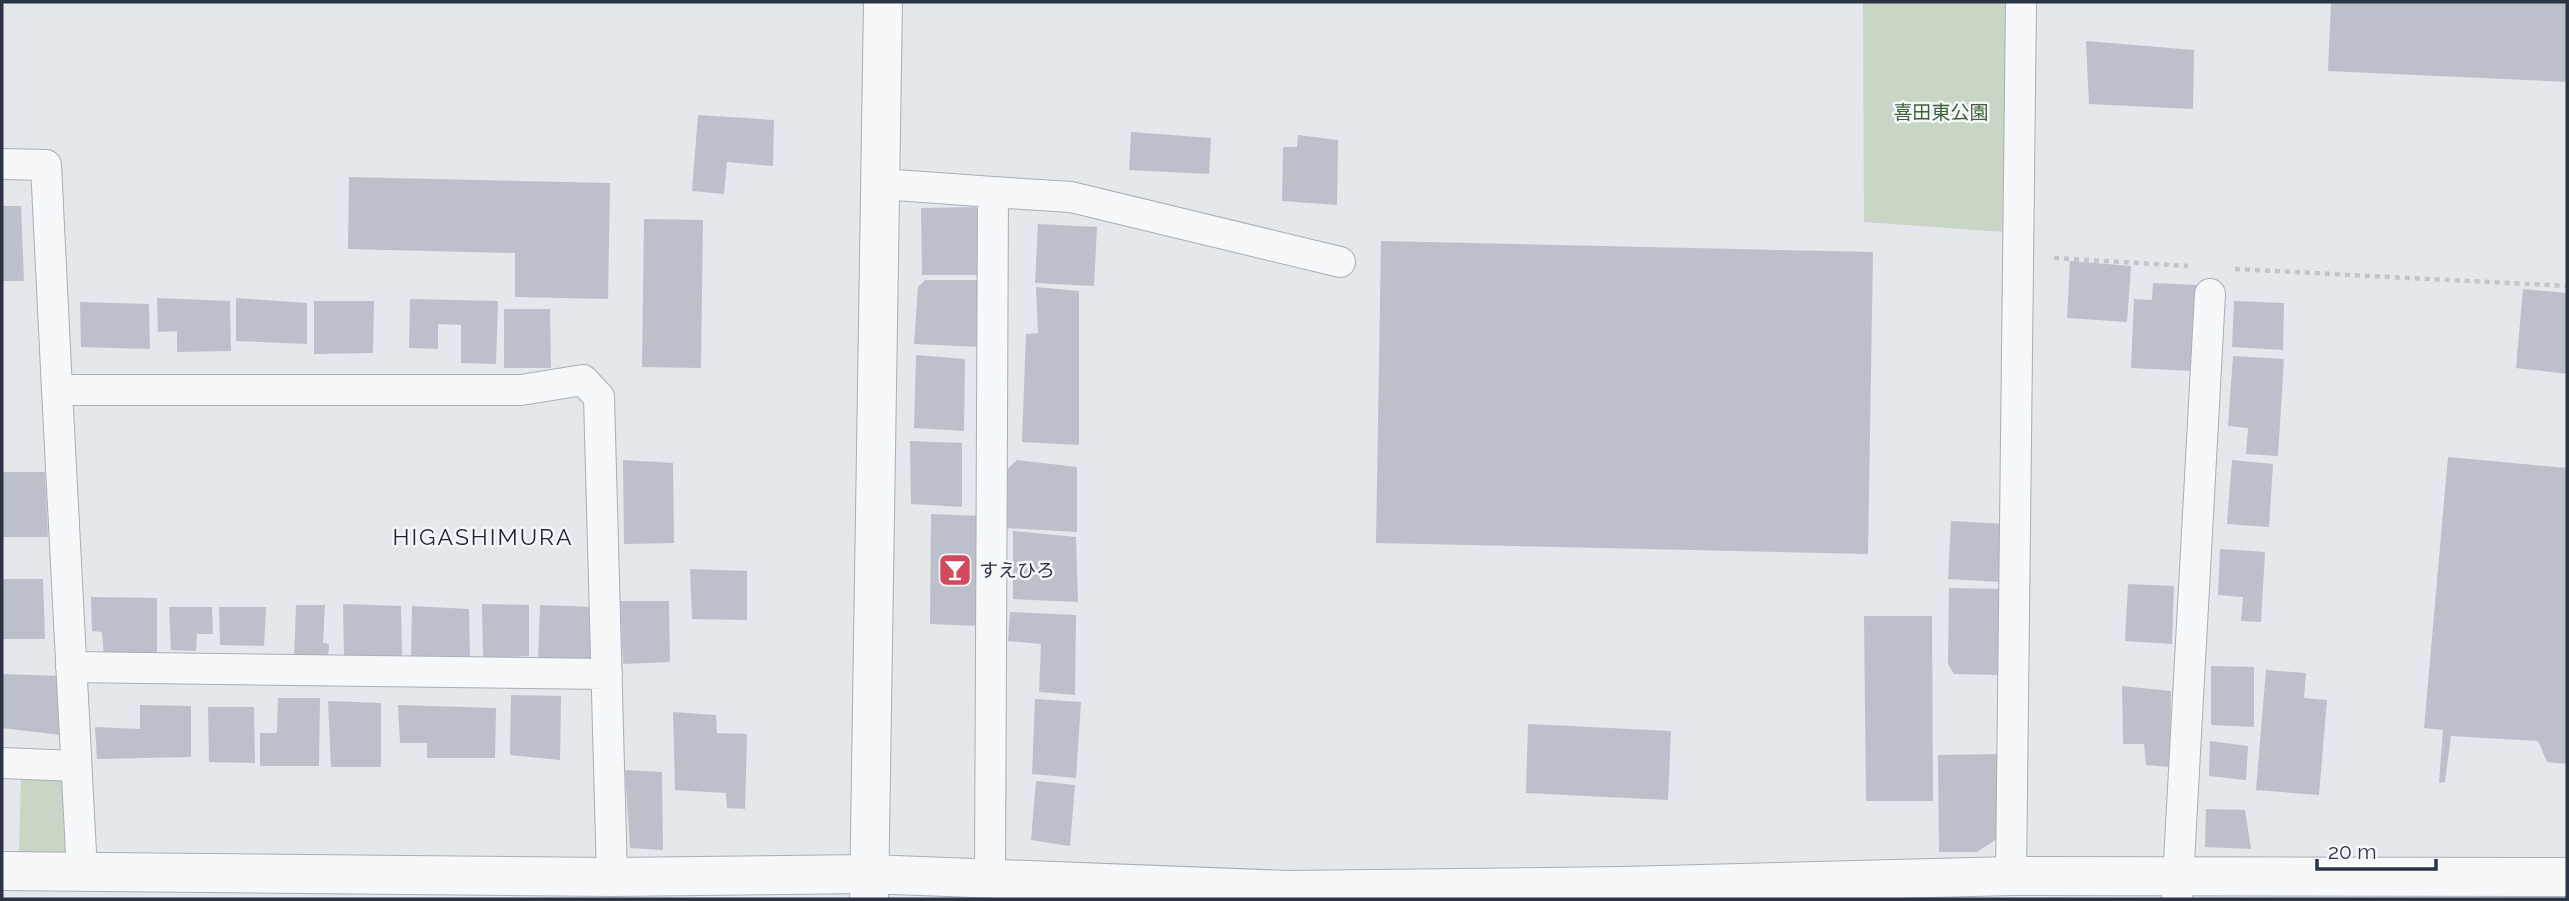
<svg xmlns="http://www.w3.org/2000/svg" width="2569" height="901" font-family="Raleway,'Noto Sans JP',sans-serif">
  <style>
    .green { fill: #c9d6c5 }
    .building { fill: #bbc0ca }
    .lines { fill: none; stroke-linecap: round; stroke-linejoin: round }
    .minor-casing { stroke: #a9aeb7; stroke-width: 32 }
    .tertiary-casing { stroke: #a9aeb7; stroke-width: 40 }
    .path { stroke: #c2c5cb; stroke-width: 4.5; stroke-dasharray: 5 5; stroke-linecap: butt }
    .minor { stroke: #f7f8fa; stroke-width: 30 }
    .tertiary { stroke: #f7f8fa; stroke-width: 38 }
    .labels { text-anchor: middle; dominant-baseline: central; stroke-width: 5; stroke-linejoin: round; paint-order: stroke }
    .park-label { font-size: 19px; fill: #3f6138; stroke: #f4f6f9 }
    .poi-label { font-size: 19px; fill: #2b3445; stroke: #f4f6f9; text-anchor: start }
    .quarter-label { font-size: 23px; letter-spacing: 2px; fill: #1d2536; stroke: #f4f6f9 }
  </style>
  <rect width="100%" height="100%" fill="#e4e7ec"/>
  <path class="green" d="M1863 2H2020L2018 233 1864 222Z
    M21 769 71 770 74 857H19Z"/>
  <path class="building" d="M2331 2H2567V82L2328 71Z
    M2086 41 2194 50 2193 109 2089 104Z
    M698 115 774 120 773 166 727 162 724 194 692 191Z
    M1131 132 1211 138 1209 174 1129 170Z
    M1298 135 1338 140 1337 205 1282 201 1283 147H1297Z
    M349 177 610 183 608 299 515 297V253L348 249Z
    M2 206H21L24 281H2Z
    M975 207 982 214 980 275H922L921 208Z
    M644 219 703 220 701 368 642 367Z
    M1038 224 1097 227 1094 286 1035 283Z
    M1381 241 1873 252 1868 554 1376 543Z
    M2070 261 2131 266 2127 322 2067 318Z
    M925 280H981L982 347 914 344 918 287Z
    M2153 283 2198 285 2194 371 2131 368 2134 299 2152 300Z
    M1036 287 1079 291V445L1022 442 1026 334 1038 333Z
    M2523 289 2567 293V374L2516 368Z
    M157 298 230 301 231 351 177 352V331L158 332Z
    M236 298 307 303V344L236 341Z
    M410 299 498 301 496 364 461 363V325L438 324V349L409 348Z
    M314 301H374L373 353 314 354Z
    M2234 301 2284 303 2283 350 2232 347Z
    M80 302 149 304 150 349 81 347Z
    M504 309H550L551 368H504Z
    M916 355 965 359 964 431 914 428Z
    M2233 356 2284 359 2278 456 2246 454 2248 428 2228 426Z
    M910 441 962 443V507L911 504Z
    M2448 457 2567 468V764L2547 762 2538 741 2451 736 2445 782 2439 783 2443 730 2424 728Z
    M623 460 673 463 674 543 624 544Z
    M1017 460 1077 467V532L1006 528 1003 473Z
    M2232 460 2273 464 2269 527 2227 524Z
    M2 472H45L48 537H2Z
    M931 514 982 516 979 626 930 624Z
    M1951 521 2005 524 2002 582 1948 579Z
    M1013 531 1076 537 1078 602 1013 599Z
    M2220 549 2265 552 2261 622 2241 621 2243 597 2218 595Z
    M690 569 747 571V620L692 619Z
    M2 579H43L45 639H2Z
    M2128 584 2174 586 2172 644 2125 641Z
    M1949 588 2002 589 2000 675 1954 674 1948 664Z
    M91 597 157 598V655L104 657 102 632 92 631Z
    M620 601H669L670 662 623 664Z
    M343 604 401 606 402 656 344 655Z
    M482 604 529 605V656L483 658Z
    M296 605H325L323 643 329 644 328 661 294 660Z
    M540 605 593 607 595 661 538 660Z
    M412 606 469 609 470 657 411 656Z
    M169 607H212L213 634H197L196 651 171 650Z
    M219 607H266L264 646 220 645Z
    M1010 612 1076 615 1075 695 1039 692 1041 644 1008 641Z
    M1864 616H1932L1933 801H1866Z
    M2211 666 2254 667V727L2211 725Z
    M2266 670 2306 673 2304 698 2327 700 2319 795 2256 790Z
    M2 674 61 676 60 735 2 728Z
    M2122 686 2171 691 2170 767 2146 765 2144 744H2123Z
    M511 695 561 696 560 760 510 755Z
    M278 698H320L319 766H260V733H277Z
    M1035 699 1081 702 1076 778 1032 774Z
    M328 701 381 703V767H331Z
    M140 705 191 706V757L97 759 95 727 140 729Z
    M398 705 496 708 495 758H427V743H400Z
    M208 707H254L255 763 209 762Z
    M673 712 716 715 717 733 747 734 745 809 727 808 726 793 675 790Z
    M1528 724 1671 731 1668 800 1526 793Z
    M2210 741 2248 746 2246 780 2209 776Z
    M2002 754 2003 835 1977 852H1939L1938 755Z
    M625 770 662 772 663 850 630 848Z
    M1036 781 1075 785 1070 846 1031 840Z
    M2206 809 2245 810 2251 849 2205 847Z"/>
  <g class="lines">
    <defs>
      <path id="minor" d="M2 164 46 165 57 390
        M881 184 993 192 990 879
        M993 192 1071 197 1340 262
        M71 667 607 674
        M2 763 76 766
        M82 872 57 390H521L583 380 599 397 612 877
        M2011 876 2021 2
        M2177 899 2210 294"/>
      <path id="tertiary" d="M2 871 612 877 869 874 1288 890 1623 886 2011 876 2567 877
        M869 899 883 2"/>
    </defs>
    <use href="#minor" class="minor-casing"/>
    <use href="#tertiary" class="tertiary-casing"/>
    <path class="path" d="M2054 258 2188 266
      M2235 269 2567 286"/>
    <use href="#minor" class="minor"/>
    <use href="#tertiary" class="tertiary"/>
  </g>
  <defs>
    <symbol id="bar-square" viewBox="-11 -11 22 22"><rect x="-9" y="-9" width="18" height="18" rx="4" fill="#d1495b" stroke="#f4f6f9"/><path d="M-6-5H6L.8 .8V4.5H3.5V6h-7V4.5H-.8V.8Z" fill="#fff"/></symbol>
  </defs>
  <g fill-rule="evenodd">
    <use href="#bar-square" x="936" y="551" width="38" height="38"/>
  </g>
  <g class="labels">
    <g class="park-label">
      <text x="1941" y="112">喜田東公園</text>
    </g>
    <g class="poi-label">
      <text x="979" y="570">すえひろ</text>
    </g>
    <g class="quarter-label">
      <text x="483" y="536">HIGASHIMURA</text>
    </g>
  </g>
  <rect width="2569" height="901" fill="none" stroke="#2b3445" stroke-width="7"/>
  <path d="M2317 859v10h119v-10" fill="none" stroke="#2b3445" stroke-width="3.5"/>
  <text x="2328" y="859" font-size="21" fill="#2b3445" stroke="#f4f6f9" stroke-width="5" paint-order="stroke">20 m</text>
</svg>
